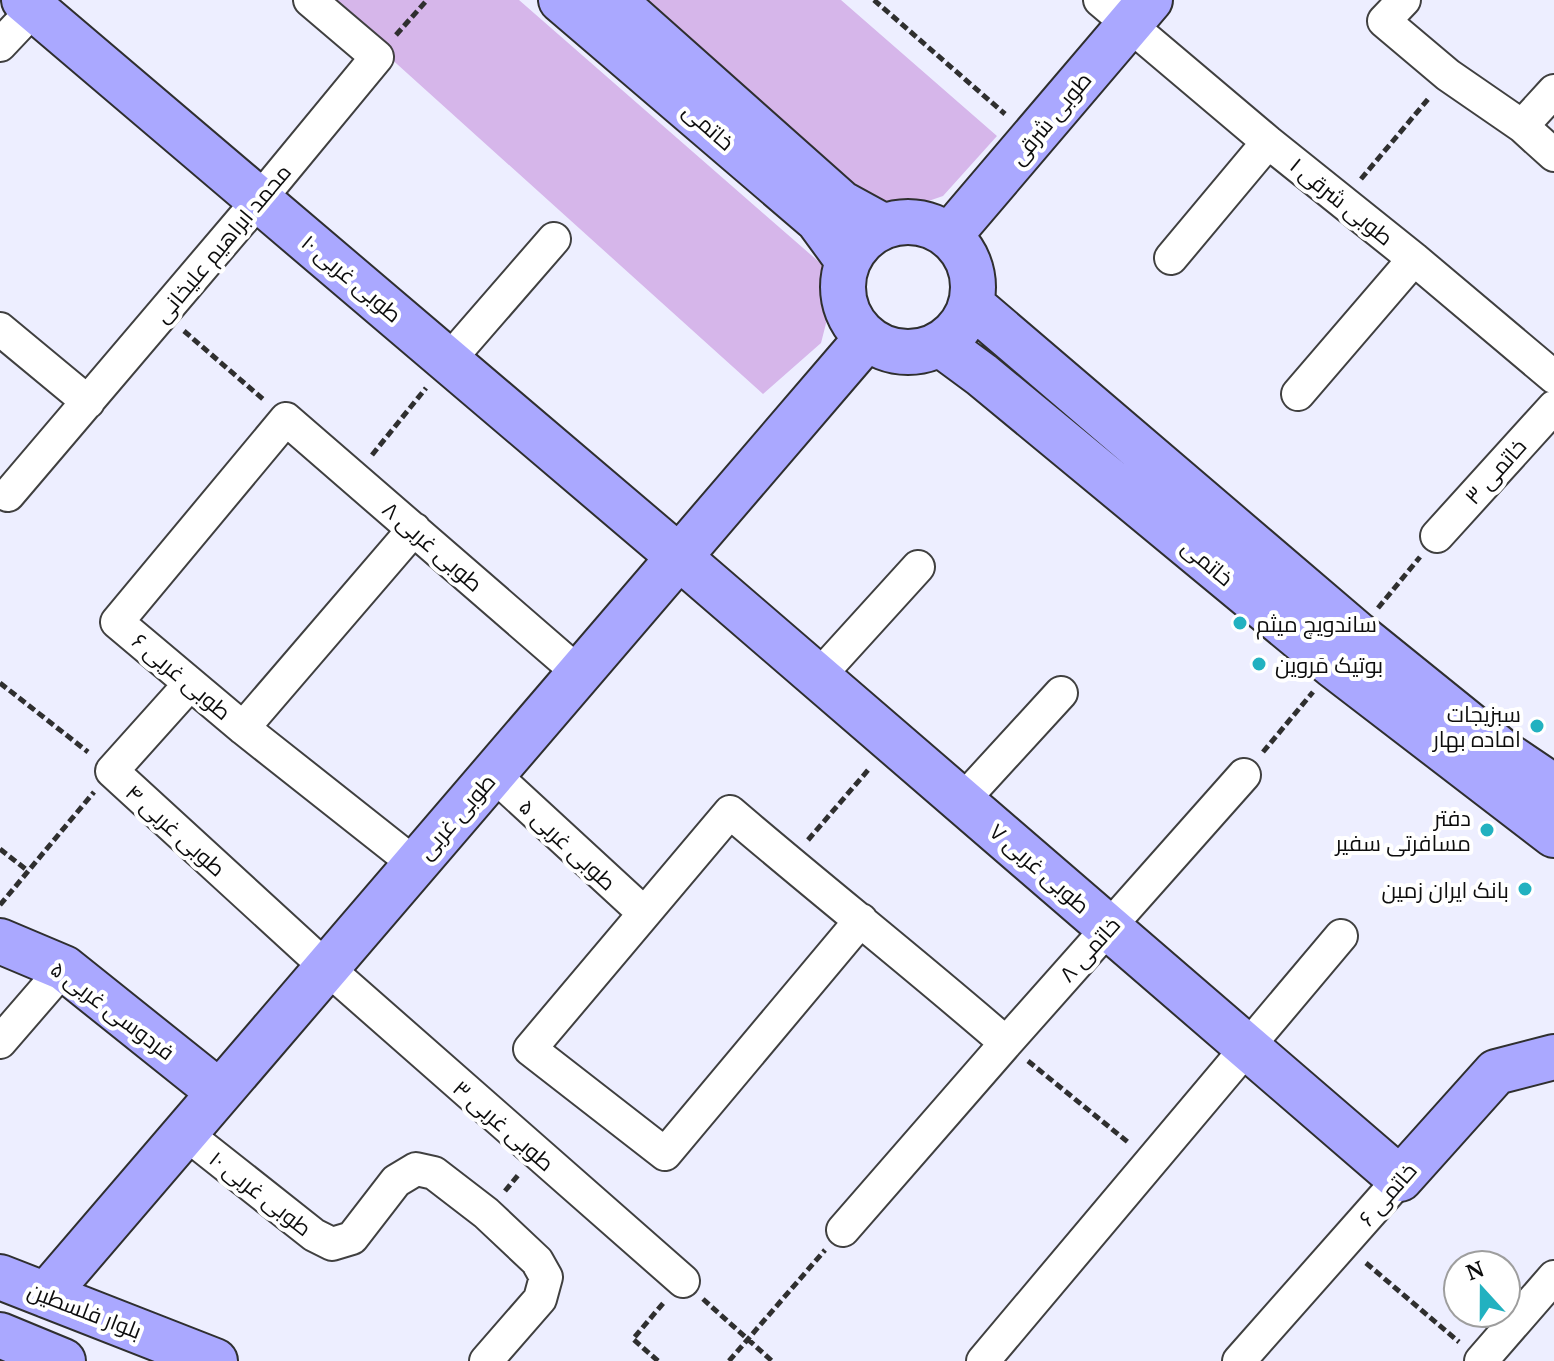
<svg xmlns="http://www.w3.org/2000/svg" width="1554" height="1361" font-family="'PT Serif',Cairo,serif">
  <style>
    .green { fill: #d6b6ea }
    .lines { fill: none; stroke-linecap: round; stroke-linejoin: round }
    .street-casing { stroke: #404040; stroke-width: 36 }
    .secondary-casing { stroke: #2f2f2f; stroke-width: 48 }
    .path { stroke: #2f2f2f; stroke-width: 5; stroke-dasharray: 8 4; stroke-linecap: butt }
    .street { stroke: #fff; stroke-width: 32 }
    .secondary { stroke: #aaa8ff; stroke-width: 44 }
    .poi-dot { fill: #22b1c0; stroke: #fff; stroke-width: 3 }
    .labels { text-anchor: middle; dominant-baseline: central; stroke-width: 8; stroke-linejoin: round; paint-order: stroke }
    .street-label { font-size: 22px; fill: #0d0d0d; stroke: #fff }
    .poi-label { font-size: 22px; fill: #0d0d0d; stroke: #fff; text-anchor: end }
  </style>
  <rect width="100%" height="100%" fill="#edeeff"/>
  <path class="green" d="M326 0H519L826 268 833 296 821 343 763 394Z
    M641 0H841L997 136 943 196 914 206H885L867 200Z"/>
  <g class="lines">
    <defs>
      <path id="street" d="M1100 0 1268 142 1414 259 1554 377
        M1404 0 1384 21 1448 75 1522 126 1554 155
        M0 45 34 9
        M1522 126 1554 91
        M1171 258 1268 142
        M0 329 88 402
        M448 361 554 239
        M1298 394 1414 259
        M8 495 259 200 377 57 310 0
        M1437 536 1554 407
        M818 677 918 567
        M190 684 112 771 327 968 683 1281
        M243 728 414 529
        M493 774 644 913
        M962 801 1061 693
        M415 864 243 728 117 622 286 419 579 673
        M861 920 665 1154 530 1049 730 812C821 890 915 964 1006 1043
        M0 1042 64 968
        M185 1133 314 1235 332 1244 352 1238 396 1181 416 1169 434 1173 486 1213 537 1261 546 1277 540 1299 486 1361
        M843 1230 1006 1043 1244 775
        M983 1361 1341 936
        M1239 1361 1400 1179
        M1481 1361 1554 1277"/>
      <path id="secondary" d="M24 0 679 557 1400 1179 1496 1072 1554 1057
        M561 0 818 220 848 261
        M613 0 841 203 883 226
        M843 287a65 65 0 1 1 130 0a65 65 0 1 1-130 0Z
        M949 236 1150 0
        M972 305 1357 634 1508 756 1554 787
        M940 344 982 375 1334 666 1554 835
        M0 941 64 968 219 1092
        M0 1277 215 1361
        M46 1295 867 338
        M0 1335 63 1361"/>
    </defs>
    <use href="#street" class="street-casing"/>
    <use href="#secondary" class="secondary-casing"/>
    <path class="path" d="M874 0 1005 114
      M396 35 427 0
      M1361 179 1429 98
      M184 331 264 400
      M372 455 426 388
      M1378 608 1420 557
      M0 683 88 752
      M1263 752 1313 692
      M808 840 869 769
      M0 849 28 871
      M0 905 94 792
      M1028 1061 1129 1143
      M505 1191 519 1174
      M1366 1263 1459 1342
      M703 1299 772 1361
      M658 1361 633 1339 665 1301
      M729 1361 825 1250"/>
    <use href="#street" class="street"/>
    <use href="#secondary" class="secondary"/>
  </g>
  <g class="poi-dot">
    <circle cx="1240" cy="623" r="8"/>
    <circle cx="1259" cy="664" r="8"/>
    <circle cx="1537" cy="726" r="8"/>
    <circle cx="1487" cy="830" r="8"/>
    <circle cx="1525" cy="889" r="8"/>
  </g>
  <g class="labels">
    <g class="street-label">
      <text transform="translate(1050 118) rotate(-50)">طوبی شرقی</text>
      <text transform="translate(709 126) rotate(41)">خاتمی</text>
      <text transform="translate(1342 201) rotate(39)">طوبی شرقی ۱</text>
      <text transform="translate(222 243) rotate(-50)">محمد ابراهیم علیخانی</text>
      <text transform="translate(352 278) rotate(40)">طوبی غربی ۱۰</text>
      <text transform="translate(1495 471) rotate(-48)">خاتمی ۳</text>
      <text transform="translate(433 546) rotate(41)">طوبی غربی ۸</text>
      <text transform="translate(1208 562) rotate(40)">خاتمی</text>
      <text transform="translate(182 676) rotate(40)">طوبی غربی ۶</text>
      <text transform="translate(456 816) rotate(-49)">طوبی غربی</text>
      <text transform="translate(176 830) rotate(42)">طوبی غربی ۴</text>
      <text transform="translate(568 844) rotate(43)">طوبی غربی ۵</text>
      <text transform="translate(1040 868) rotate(41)">طوبی غربی ۷</text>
      <text transform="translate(1089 949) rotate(-48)">خاتمی ۸</text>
      <text transform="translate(113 1010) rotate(37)">فردوسی غربی ۵</text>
      <text transform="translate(504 1125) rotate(41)">طوبی غربی ۳</text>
      <text transform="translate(261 1193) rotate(38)">طوبی غربی ۱۰</text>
      <text transform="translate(1387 1194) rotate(-49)">خاتمی ۶</text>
      <text transform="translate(85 1310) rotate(21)">بلوار فلسطین</text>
    </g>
    <g class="poi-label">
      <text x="1256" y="623" text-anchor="start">ساندویچ میثم</text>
      <text x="1275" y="664" text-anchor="start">بوتیک مَروین</text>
      <text x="1521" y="713">سبزیجات<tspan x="1521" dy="25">اماده بهار</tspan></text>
      <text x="1471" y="817">دفتر<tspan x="1471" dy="25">مسافرتی سفیر</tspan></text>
      <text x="1509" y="889">بانک ایران زمین</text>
    </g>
  </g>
  <g transform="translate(1482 1289) rotate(339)"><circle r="38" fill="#ffffff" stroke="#9e9e9e" stroke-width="2"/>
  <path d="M0-6L14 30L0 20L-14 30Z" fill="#22b1c0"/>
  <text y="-12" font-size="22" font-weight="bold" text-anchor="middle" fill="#0d0d0d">N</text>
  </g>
</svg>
